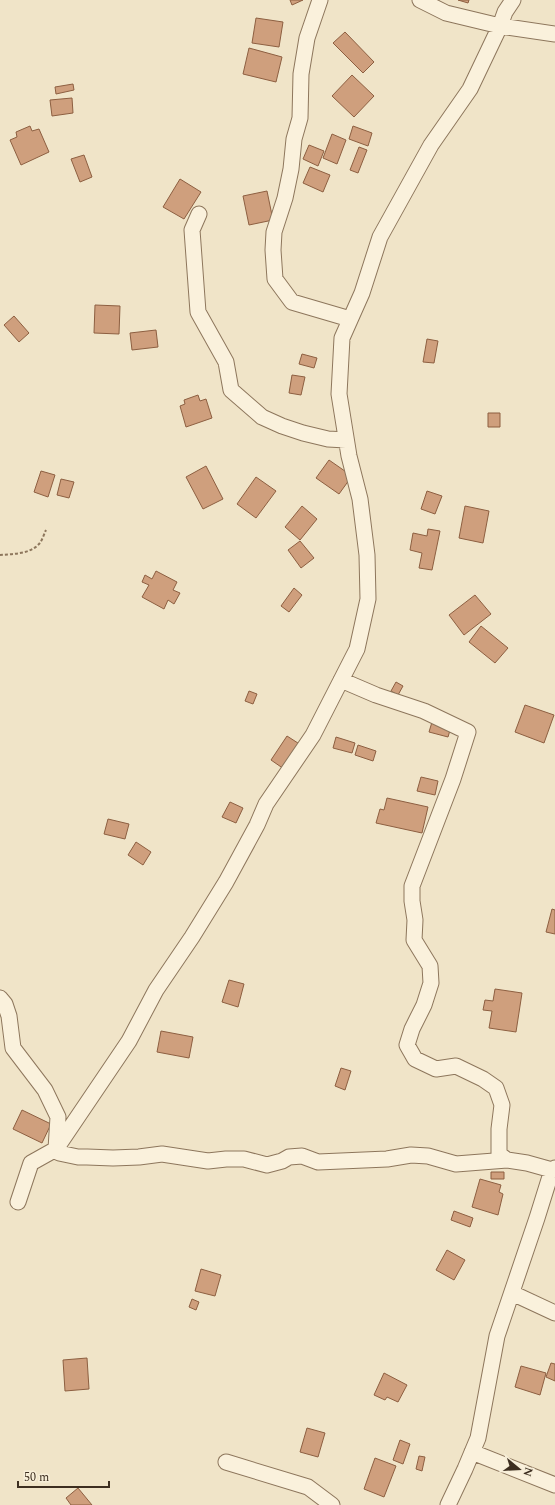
<svg xmlns="http://www.w3.org/2000/svg" width="555" height="1505" font-family="Spectral,serif">
  <style>
    .building { fill: #cf9f7d; stroke: #8d5f41 }
    .lines { fill: none; stroke-linecap: round; stroke-linejoin: round }
    .minor-casing { stroke: #8d765c; stroke-width: 17 }
    .path { stroke: #8d765c; stroke-width: 2; stroke-dasharray: 3 2; stroke-linecap: butt }
    .minor { stroke: #faf1dc; stroke-width: 15 }
  </style>
  <rect width="100%" height="100%" fill="#f0e4c8"/>
  <path class="building" d="M290 0H303L292 5Z
    M458 0H469L468 3Z
    M256 18 283 22 279 47 252 43Z
    M345 32 374 62 363 73 333 43Z
    M249 48 282 57 276 82 243 74Z
    M352 75 374 96 354 117 332 96Z
    M73 84 74 90 56 94 55 87Z
    M72 98 73 113 52 116 50 100Z
    M30 126 32 131 39 129 49 152 21 165 10 140 17 137 16 132Z
    M353 126 372 133 368 146 349 139Z
    M332 134 346 140 337 164 323 158Z
    M309 145 324 151 318 166 303 159Z
    M359 147 367 150 358 173 350 170Z
    M84 155 92 177 80 182 71 159Z
    M310 167 330 175 323 192 303 183Z
    M180 179 201 192 184 219 163 207Z
    M267 191 273 220 249 225 243 196Z
    M95 305 120 306 119 334 94 333Z
    M14 316 29 333 19 342 4 325Z
    M156 330 158 347 132 350 130 333Z
    M427 339 438 341 434 363 423 362Z
    M302 354 317 358 314 368 299 364Z
    M292 375 305 377 301 395 289 393Z
    M198 395 200 401 206 399 212 418 186 427 180 406 185 404 184 400Z
    M488 413H500V427H488Z
    M329 460 352 476 339 494 316 478Z
    M206 466 223 499 203 509 186 477Z
    M41 471 55 475 48 497 34 492Z
    M256 477 276 491 256 518 237 504Z
    M61 479 74 482 69 498 57 495Z
    M427 491 442 496 435 514 421 509Z
    M302 506 317 519 300 540 285 527Z
    M465 506 489 511 483 543 459 538Z
    M428 529 440 531 432 570 419 568 422 553 410 550 413 533 427 536Z
    M300 541 314 558 301 568 288 550Z
    M156 571 177 582 173 590 180 593 174 604 168 600 164 609 142 597 149 585 142 582 145 575 152 579Z
    M294 588 302 595 289 612 281 606Z
    M475 595 491 614 464 635 449 615Z
    M481 626 508 648 495 663 469 642Z
    M396 682 403 686 398 695 391 691Z
    M249 691 257 694 253 704 245 701Z
    M525 705 554 715 544 743 515 732Z
    M432 722 451 727 448 737 429 732Z
    M287 736 301 745 284 769 271 760Z
    M336 737 355 743 352 753 333 748Z
    M358 745 376 751 373 761 355 755Z
    M421 777 438 781 435 795 417 791Z
    M387 798 428 807 422 833 376 823 380 809 384 810Z
    M230 802 243 808 236 823 222 817Z
    M108 819 129 824 125 839 104 834Z
    M136 842 151 852 143 865 128 855Z
    M552 909 555 910V934L546 932Z
    M229 980 244 984 238 1007 222 1002Z
    M495 989 522 993 516 1032 489 1028 492 1011 483 1010 485 1000 493 1001Z
    M161 1031 193 1037 189 1058 157 1052Z
    M341 1068 351 1071 345 1090 335 1086Z
    M22 1110 51 1124 42 1143 13 1129Z
    M491 1172H504V1179H491Z
    M480 1179 501 1185 499 1192 503 1194 498 1215 472 1207Z
    M454 1211 473 1218 470 1227 451 1220Z
    M447 1250 465 1260 454 1280 436 1270Z
    M201 1269 221 1275 215 1296 195 1291Z
    M192 1299 199 1302 196 1310 189 1307Z
    M87 1358 89 1389 65 1391 63 1360Z
    M551 1363 555 1364V1381L546 1377Z
    M521 1366 546 1373 540 1395 515 1387Z
    M384 1373 407 1385 398 1402 387 1397 385 1400 374 1395Z
    M307 1428 325 1433 318 1457 300 1452Z
    M400 1440 410 1444 403 1464 393 1460Z
    M419 1456 425 1457 422 1471 416 1469Z
    M375 1458 396 1466 384 1497 364 1489Z
    M78 1488 92 1505H71L66 1498Z"/>
  <g class="lines">
    <defs>
      <path id="minor" d="M320 0 307 38 301 74 300 118 294 139 291 169 285 198 274 232 273 250 275 279 292 302 350 319
        M420 0 446 13 500 26 505 12 513 0
        M199 214 192 230 198 312 226 362 231 390 262 417 282 426 303 433 328 439 346 440
        M341 680 376 695 424 711 468 732 453 779 412 886V901L415 920 414 940 430 966 431 983 424 1005 412 1029 407 1045 415 1059 436 1069 456 1066 483 1079 496 1088 502 1105 499 1129V1154L507 1160 527 1163 552 1170 555 1168
        M0 998 5 1004 9 1016 13 1048 45 1090 58 1117 56 1149 59 1153 78 1157H87L113 1158 139 1157 162 1154 208 1161 226 1159H244L267 1165 282 1161 289 1157 302 1156 318 1162 387 1159 411 1155 428 1156 456 1164 507 1160
        M18 1202 31 1163 56 1149 129 1041 156 990 192 937 226 882 257 825 266 804 313 735 357 649 368 599 367 555 360 499 349 456 339 394 342 338 362 293 380 237 431 145 470 89 500 26 555 34
        M512 1293 555 1313
        M472 1452 555 1485
        M226 1462 308 1487 332 1505
        M448 1505 465 1469 478 1438 497 1336 537 1218 552 1170"/>
    </defs>
    <use href="#minor" class="minor-casing"/>
    <path class="path" d="M0 555C13 554 30 554 39 544 42 541 44 534 46 530"/>
    <use href="#minor" class="minor"/>
  </g>
  <g transform="translate(519 1469) rotate(108)" stroke="#f7eed8" stroke-width="3" paint-order="stroke">
  <path d="M0-3L7 15L0 10L-7 15Z" fill="#3d2e20"/>
  <text y="-6" font-size="11" font-weight="bold" text-anchor="middle" fill="#3d2e20">N</text>
  </g>
  <path d="M18 1481v6h91v-6" fill="none" stroke="#3d2e20" stroke-width="2"/>
  <text x="24" y="1481" font-size="12" fill="#3d2e20" stroke="#f7eed8" stroke-width="3" paint-order="stroke">50 m</text>
</svg>
